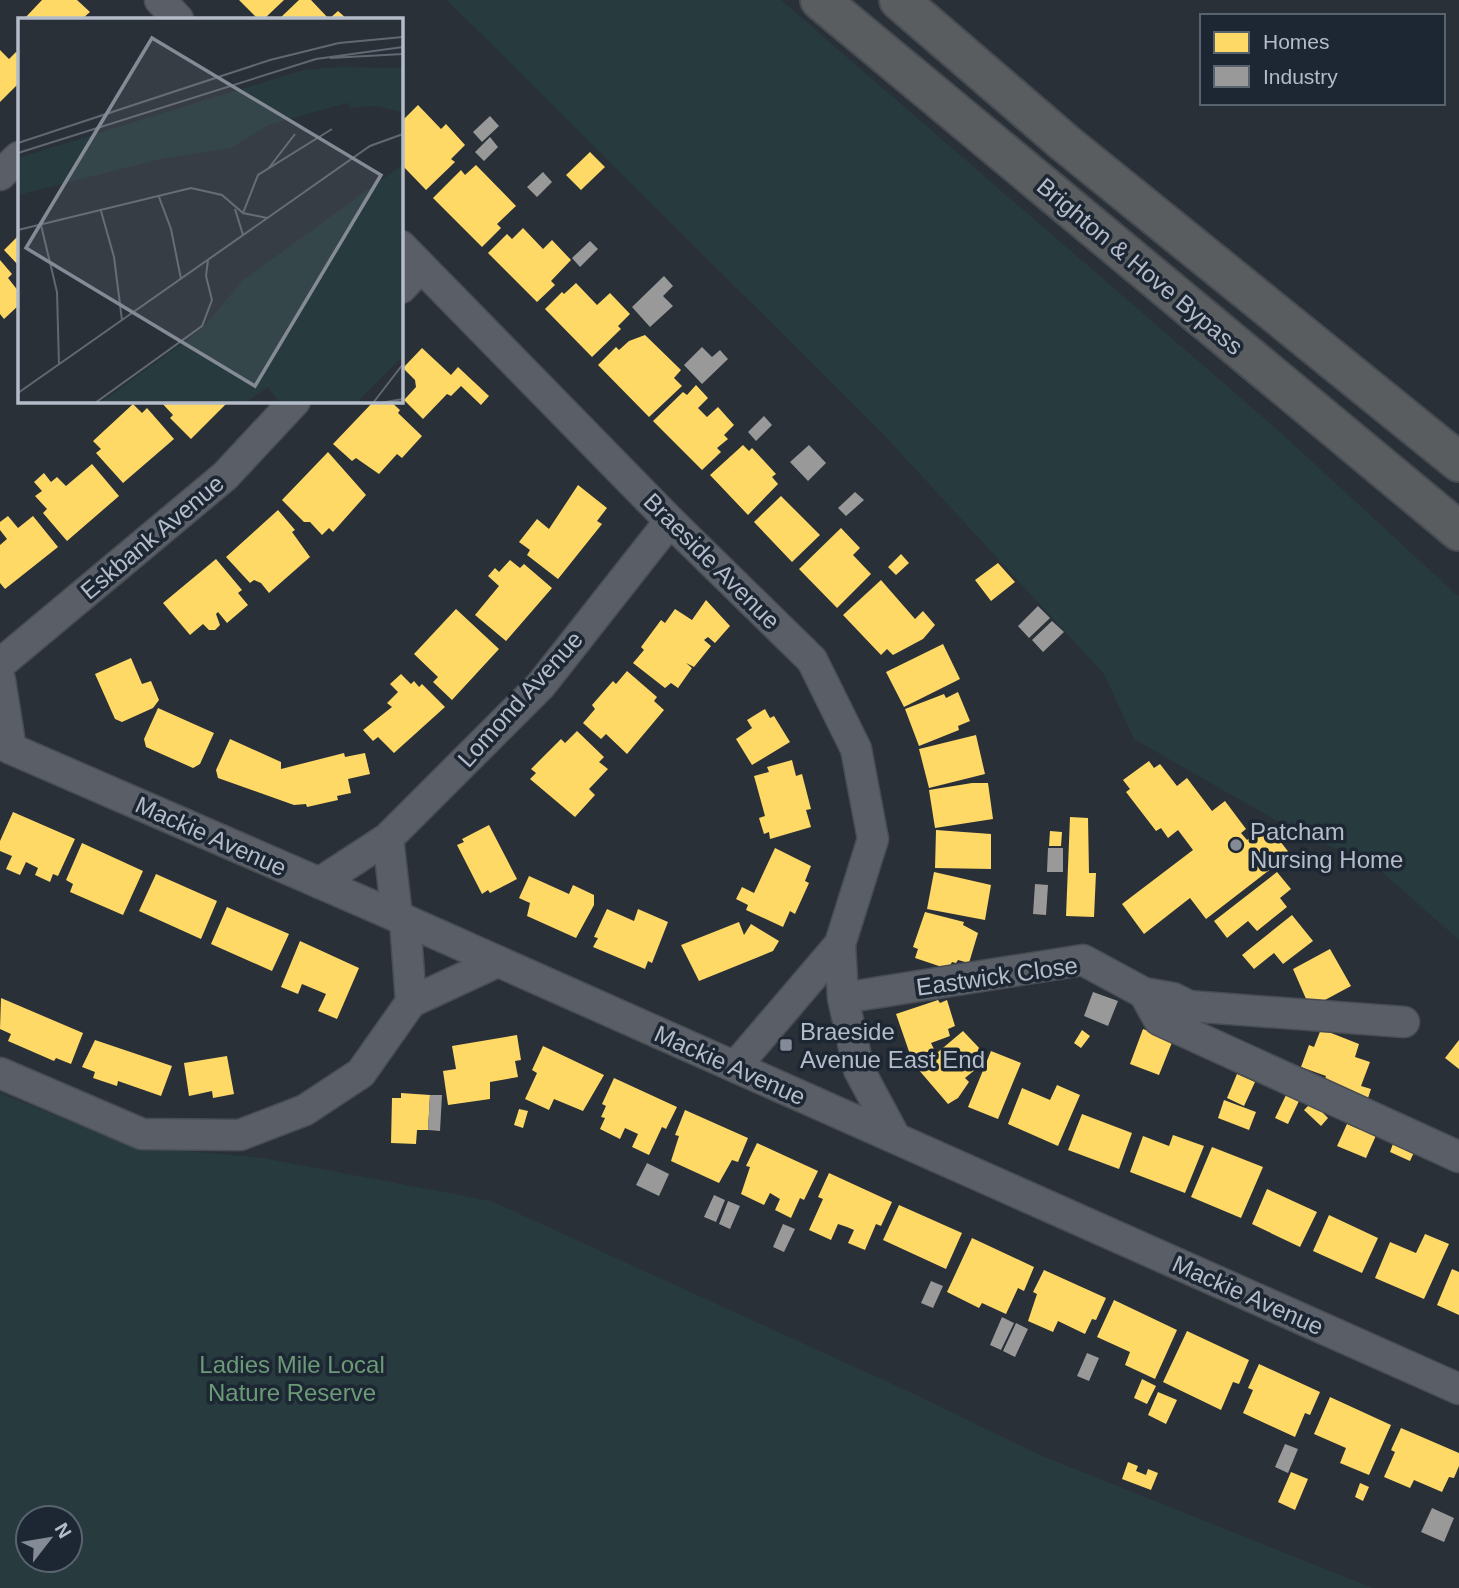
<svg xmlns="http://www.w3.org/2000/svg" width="1459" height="1588" font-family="Arial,sans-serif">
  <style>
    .green { fill: #273a3e; fill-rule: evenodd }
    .homes { fill: #ffd966 }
    .industry { fill: #999 }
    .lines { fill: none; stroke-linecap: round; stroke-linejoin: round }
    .minor-casing { stroke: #484c53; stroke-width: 33 }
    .highway-casing { stroke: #474c53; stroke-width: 42 }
    .minor { stroke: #5a5e66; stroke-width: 30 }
    .highway { stroke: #5a5d60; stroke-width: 38 }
    .poi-dot { fill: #848b96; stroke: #1d2633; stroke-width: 2.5 }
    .labels { text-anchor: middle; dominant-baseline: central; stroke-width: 7; stroke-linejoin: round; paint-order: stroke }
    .street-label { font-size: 24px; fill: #b4bcc9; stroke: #1d2633 }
    .poi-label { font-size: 24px; fill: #b4bcc9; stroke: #1d2633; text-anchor: start }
    .park-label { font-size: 24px; fill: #6b9a76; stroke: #1d2633 }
    .inset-road { fill: none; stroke: #616872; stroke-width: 2 }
    .view { fill: #848b96; fill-opacity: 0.15; stroke: #848b96; stroke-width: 3.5 }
    .inset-edge { fill: none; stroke: #b4bcc9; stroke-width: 3.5 }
  </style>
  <rect width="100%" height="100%" fill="#2a3038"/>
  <path class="green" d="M447 0H781L1280 432 1459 597V940L1365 857 1310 840 1134 739 1104 674 884 435Z
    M0 1093 131 1146 263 1158 491 1201 914 1394 1042 1456 1373 1588H0ZM28 1518H70V1560H28Z"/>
  <path class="homes" d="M42 0H77L90 12 82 19H24Z
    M239 0H284L264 19H258Z
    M299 0H311L329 19 338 11 347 19H279Z
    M0 50 9 59 16 52 19 55V83L0 102Z
    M418 105 441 129 446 124 465 145 451 159 455 162 426 190 401 164V122Z
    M590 152 605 167 581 190 566 175Z
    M476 165 516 206 497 224 501 228 482 247 433 198 461 170 465 175Z
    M523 228 543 249 552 240 571 260 551 281 555 285 537 302 488 253 507 234 512 239Z
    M19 235V266L4 250Z
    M0 260 12 274 8 278 19 292V305L4 319 0 314Z
    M576 283 597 305 610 293 630 314 618 326 621 329 592 357 545 309 562 292 564 294Z
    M645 335 681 370 674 378 682 386 649 417 598 365 616 347 619 350 629 341Z
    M422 348 451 375 458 367 489 396 481 405 461 386 451 396 447 394 423 419 404 400 416 387 415 380 403 368Z
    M696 385 708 398 698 408 707 417 718 407 734 425 724 435 728 439 717 448 721 452 702 470 653 421 683 392 687 395Z
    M160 401H225L227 403 191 439 170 418 173 415Z
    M374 401H390L400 410 398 413 422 436 402 458 397 454 379 474 356 458 352 461 333 444Z
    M133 404 142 413 147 408 174 439 123 483 96 453 101 449 93 441Z
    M743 445 749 451 752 448 776 474 772 477 778 484 748 515 710 475Z
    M328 452 366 495 333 532 329 528 322 535 310 522H304L282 500Z
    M92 464 119 496 67 541 43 513 47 509 35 496 42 491 34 482 44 473 51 482 57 477 66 486Z
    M578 485 607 508 597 521 602 524 558 579 527 555 530 550 519 542 537 519 549 529Z
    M781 496 820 535 792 562 754 522Z
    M278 510 295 530 292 532 310 557 269 593 261 583 254 580 250 583 226 557Z
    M8 516 18 528 33 516 58 547 5 589 0 583V545L7 539 0 530V522Z
    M841 528 860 548 853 555 871 574 837 608 799 569Z
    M901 554 909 563 896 575 888 567Z
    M216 559 242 590 238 593 248 605 227 623 218 612 216 614 220 625 215 630H209L203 624 190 635 163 603Z
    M510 560 520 568 524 564 552 588 506 641 475 615 499 586 488 576 495 568 499 572Z
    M998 563 1015 582 991 601 975 580Z
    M881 580 915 619 923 611 935 625 923 639 893 655 887 649 881 655 843 615Z
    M706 600 730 626 715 643 708 637 704 640 711 646 694 667 686 663 692 668 678 688 671 683 665 688 633 663 644 650 641 647 661 620 665 623 675 609 692 620Z
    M456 609 499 649 452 700 433 682 438 677 414 654Z
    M943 644 960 679 904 707 886 672Z
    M131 658 142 684 151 681 159 700 153 708 122 722 115 719 95 674Z
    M627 671 657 697 654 701 664 710 627 754 606 734 601 739 583 723 595 709 592 705 613 681 616 684Z
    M401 674 411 684 414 681 419 687 422 684 445 707 394 753 378 737 373 741 363 730 392 707 387 703 398 692 390 684Z
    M958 692 970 721 958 726 959 730 919 746 905 709 944 694 946 698Z
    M158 708 214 733 200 764 193 768 146 747 144 739Z
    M765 709 770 718 774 716 790 742 752 765 736 739 752 728 747 720Z
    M577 731 604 757 599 762 608 769 589 789 595 795 575 817 530 779 536 773 531 769 561 739 565 743Z
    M976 735 985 774 929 788 919 749Z
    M230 739 281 762V769L344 753 345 757 365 753 370 774 348 779 351 793 337 796 338 800 307 807 306 804 294 805 218 778 216 770Z
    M792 760 796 776 802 774 811 809 806 810 811 827 770 839 769 832 764 834 759 818 765 816 754 776 769 772 767 767Z
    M1149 761 1154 768 1160 764 1177 786 1187 778 1212 811 1225 801 1246 829 1241 833 1247 840 1267 824 1290 854 1206 919 1190 898 1144 934 1122 904 1193 850 1178 830 1168 838 1161 828 1156 831 1126 792 1130 789 1123 780Z
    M972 783H988L993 819 935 828 929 790Z
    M13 812 75 839 58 876 53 874 50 882 35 875 38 868 26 862 20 875 6 869 12 856 0 851V841Z
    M1070 817 1088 818 1089 873H1096L1094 917 1066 916Z
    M489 825 517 879 490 893 488 890 482 894 457 845 464 842 462 839Z
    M936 830 991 834V869L935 868Z
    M1050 831 1062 832 1061 846H1049Z
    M82 843 143 871 123 915 70 892 73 884 66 880Z
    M775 848 811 866 805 881 809 883 795 914 790 911 783 927 746 910 748 905 736 899 742 887 754 893Z
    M934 872 991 885 985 920 927 909Z
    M1277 872 1291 889 1280 898 1287 907 1257 931 1248 921 1227 938 1214 921Z
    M156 874 217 901 201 939 139 911Z
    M529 876 569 894 573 885 594 895V905L576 938 527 916 530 903 519 898Z
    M227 907 289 934 272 971 211 944Z
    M607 909 634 921 638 909 668 922 652 963 648 961 645 969 593 947 598 938 594 937Z
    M925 912 964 922 963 925 978 933 969 963 958 960 956 963 952 962 948 969 915 958 918 949 913 947Z
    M1292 915 1313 941 1283 964 1274 953 1254 969 1242 955Z
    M739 922 744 935 751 924 779 941 773 951 699 981 681 945Z
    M300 941 359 968 337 1019 318 1011 326 994 302 984 298 994 281 987Z
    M1330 949 1351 986 1310 1008 1293 969Z
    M1 998 83 1033 71 1064 56 1058 54 1061 8 1041 11 1034 0 1029Z
    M938 1000 940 1003 947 1000 955 1026 948 1029 950 1036 931 1043 934 1049 912 1060 896 1014Z
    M1143 1029 1173 1040 1159 1075 1130 1064Z
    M1321 1029 1359 1044 1355 1057 1370 1062 1361 1086 1371 1089 1365 1107 1324 1082 1326 1076 1301 1067 1309 1045 1314 1047Z
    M1082 1030 1090 1036 1081 1048 1074 1043Z
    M963 1031 983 1052 971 1064 976 1069 965 1078 969 1082 958 1098 948 1104 918 1069Z
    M517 1035 521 1060 515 1061 518 1077 490 1082V1099L448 1105 443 1071 456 1069 452 1046Z
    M95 1040 172 1066 161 1096 118 1081 117 1086 93 1078 95 1072 82 1067Z
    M1459 1040V1069L1445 1058Z
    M543 1046 604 1075 583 1111 554 1099 549 1110 525 1099 537 1073 532 1070Z
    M991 1051 1021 1063 998 1119 968 1107Z
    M227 1056 234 1094 213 1098 212 1091 189 1096 184 1063Z
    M1237 1074 1255 1082 1244 1106 1227 1098Z
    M614 1078 677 1107 666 1129 662 1127 649 1155 632 1147 638 1134 625 1128 620 1139 600 1129 605 1118 601 1117 606 1106 602 1104Z
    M1057 1085 1080 1095 1058 1146 1008 1124 1022 1088 1050 1100Z
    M401 1093 430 1095 428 1130H417L416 1144 391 1143 392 1098H401Z
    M1286 1095 1299 1101 1288 1124 1275 1118Z
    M1224 1100 1256 1112 1249 1130 1218 1118Z
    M1312 1102 1328 1118 1321 1126 1304 1110Z
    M519 1109 528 1111 523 1128 514 1125Z
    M685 1110 748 1138 738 1162 732 1160 719 1183 671 1161 679 1136 675 1135Z
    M1082 1114 1132 1133 1119 1169 1068 1150Z
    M1347 1124 1361 1130 1363 1125 1378 1131 1366 1158 1337 1146Z
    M1173 1135 1204 1146 1185 1193 1130 1172 1143 1136 1169 1146Z
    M1394 1141 1415 1150 1410 1161 1390 1152Z
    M757 1143 818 1171 804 1200 800 1198 791 1218 775 1210 780 1199 770 1193 764 1205 741 1194 750 1167 746 1166Z
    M1212 1147 1263 1167 1241 1218 1191 1197Z
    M829 1173 892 1202 881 1226 876 1224 865 1250 848 1243 854 1230 847 1227 838 1224 831 1240 809 1230 823 1199 818 1197Z
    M1267 1189 1317 1212 1300 1247 1252 1224Z
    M899 1205 962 1233 946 1269 883 1240Z
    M1329 1215 1378 1238 1362 1273 1313 1251Z
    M1425 1234 1449 1244 1424 1299 1375 1278 1390 1242 1416 1253Z
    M972 1238 1034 1267 1024 1291 1018 1288 1006 1314 982 1303 979 1308 947 1292Z
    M1452 1269 1459 1272V1315L1437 1305Z
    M1044 1270 1106 1298 1096 1320 1092 1319 1085 1334 1058 1321 1053 1332 1028 1321 1037 1294 1033 1292Z
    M1114 1300 1177 1330 1155 1379 1125 1365 1130 1352 1097 1337Z
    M1187 1331 1249 1360 1239 1384 1233 1382 1221 1410 1163 1382Z
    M1259 1364 1320 1392 1310 1415 1305 1413 1295 1437 1243 1413 1253 1390 1248 1388Z
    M1142 1379 1156 1386 1147 1404 1134 1398Z
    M1158 1392 1177 1400 1166 1424 1148 1415Z
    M1330 1397 1391 1425 1369 1475 1340 1463 1346 1448 1314 1434Z
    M1401 1428 1459 1453V1466L1454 1478 1449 1477 1442 1492 1414 1480 1410 1488 1384 1477 1395 1452 1391 1450Z
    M1128 1462 1138 1466 1136 1471 1146 1475 1148 1469 1158 1473 1151 1490 1122 1479Z
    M1291 1472 1308 1479 1295 1510 1278 1502Z
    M1360 1483 1369 1487 1363 1501 1355 1497Z"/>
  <path class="industry" d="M490 116 499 126 482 142 473 132Z
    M490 137 498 147 484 161 475 152Z
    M543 172 552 182 537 197 527 187Z
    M590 241 598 249 580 267 572 258Z
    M664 276 673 286 663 296 673 306 650 327 632 307Z
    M702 347 712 357 720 350 728 359 702 384 684 365Z
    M764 416 772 425 756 441 748 432Z
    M809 445 826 463 808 481 790 462Z
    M855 492 864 500 846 516 838 508Z
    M1038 606 1050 618 1029 638 1018 626Z
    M1052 621 1064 632 1043 652 1032 640Z
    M1048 848H1063V872H1047Z
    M1035 884 1048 885 1046 915 1033 914Z
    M1093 992 1118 1001 1108 1026 1084 1016Z
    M430 1095H442L440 1131 428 1130Z
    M647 1163 669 1174 659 1196 636 1185Z
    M714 1195 725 1200 716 1222 704 1217Z
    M728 1201 740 1206 730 1229 719 1224Z
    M783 1224 795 1229 784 1252 773 1247Z
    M931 1281 943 1286 933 1308 921 1303Z
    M1002 1317 1014 1323 1001 1350 990 1345Z
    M1016 1323 1028 1329 1015 1357 1003 1351Z
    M1087 1353 1099 1358 1089 1381 1077 1376Z
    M1285 1444 1298 1449 1288 1473 1275 1467Z
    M1432 1508 1454 1518 1444 1542 1421 1532Z"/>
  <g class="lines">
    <defs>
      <path id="minor" d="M160 0 178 19
        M0 175 19 157
        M401 246 670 521 812 660 856 749 873 839 840 944 843 998 859 1070 895 1137
        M401 288 421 267
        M0 664 225 476 295 401
        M0 680 11 749
        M0 744 405 920 1459 1389
        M388 838 397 917
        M319 883 388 838 541 685 670 521
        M405 920 411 1002
        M1144 993 1159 1020 1459 1157
        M843 998 1083 960 1144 993 1173 998 1189 1006 1404 1022
        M735 1067 840 944
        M0 1073 142 1134 240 1135 305 1110 361 1073 411 1002 497 962"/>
      <path id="highway" d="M820 0 1459 531
        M899 0 1065 143 1459 462"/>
    </defs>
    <use href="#minor" class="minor-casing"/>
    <use href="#highway" class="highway-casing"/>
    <use href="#minor" class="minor"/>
    <use href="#highway" class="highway"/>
  </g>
  <g class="poi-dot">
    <circle cx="1236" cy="845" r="7"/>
    <rect x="779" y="1038" width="14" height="14" rx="3.5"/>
  </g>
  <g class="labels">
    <g class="street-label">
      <text transform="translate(1140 266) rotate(40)">Brighton &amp; Hove Bypass</text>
      <text transform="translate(152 537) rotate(-40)">Eskbank Avenue</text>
      <text transform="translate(712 561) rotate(45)">Braeside Avenue</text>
      <text transform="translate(520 699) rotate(-48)">Lomond Avenue</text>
      <text transform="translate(211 836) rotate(24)">Mackie Avenue</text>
      <text transform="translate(997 976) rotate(-8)">Eastwick Close</text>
      <text transform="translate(730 1065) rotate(24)">Mackie Avenue</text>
      <text transform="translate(1248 1295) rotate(24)">Mackie Avenue</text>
    </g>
    <g class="poi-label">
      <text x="1250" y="831">Patcham<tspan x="1250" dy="28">Nursing Home</tspan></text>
      <text x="800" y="1031">Braeside<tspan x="800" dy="28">Avenue East End</tspan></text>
    </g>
    <g class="park-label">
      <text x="292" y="1364">Ladies Mile Local<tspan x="292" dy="28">Nature Reserve</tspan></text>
    </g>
  </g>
  <g transform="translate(18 18)">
    <rect width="385" height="385" fill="#2a3038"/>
    <path d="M322 49 385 50V94L356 88 333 90 329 85 250 107 213 130 147 140 0 177V140L285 52ZM385 146V338L338 385H262L250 369 227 385H82L184 311 224 263Z" fill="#273a3e"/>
    <path class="inset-road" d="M312 40 385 36M0 125 252 42 321 25 385 19M0 135 298 41 385 29M250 151 277 116M141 179 153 211 163 261M217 191 225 217M83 193 96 239 104 302M225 195 240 157 314 111M23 207 39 274 41 347M0 212 173 170 204 177 225 195 249 200M0 375 352 128 385 116M77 385 184 308 194 282 188 258 190 242M355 385 385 346M362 385 385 381"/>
    <path class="view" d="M134 20 363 157 237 368 8 230Z"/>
    <rect width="385" height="385" class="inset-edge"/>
  </g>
  <rect x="1200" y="14" width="245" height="91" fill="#1d2633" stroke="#59626f" stroke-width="2"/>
  <rect x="1214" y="32" width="35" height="21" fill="#ffd966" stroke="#59626f" stroke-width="2"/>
  <text x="1263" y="49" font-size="21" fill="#b4bcc9">Homes</text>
  <rect x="1214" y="66" width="35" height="21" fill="#999999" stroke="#59626f" stroke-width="2"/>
  <text x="1263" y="84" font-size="21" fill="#b4bcc9">Industry</text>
  <g transform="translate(49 1539) rotate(59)"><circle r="33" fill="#1d2633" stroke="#59626f" stroke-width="2"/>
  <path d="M0-5L12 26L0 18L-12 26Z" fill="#848b96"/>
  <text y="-10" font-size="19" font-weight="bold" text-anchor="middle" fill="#b4bcc9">N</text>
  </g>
</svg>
